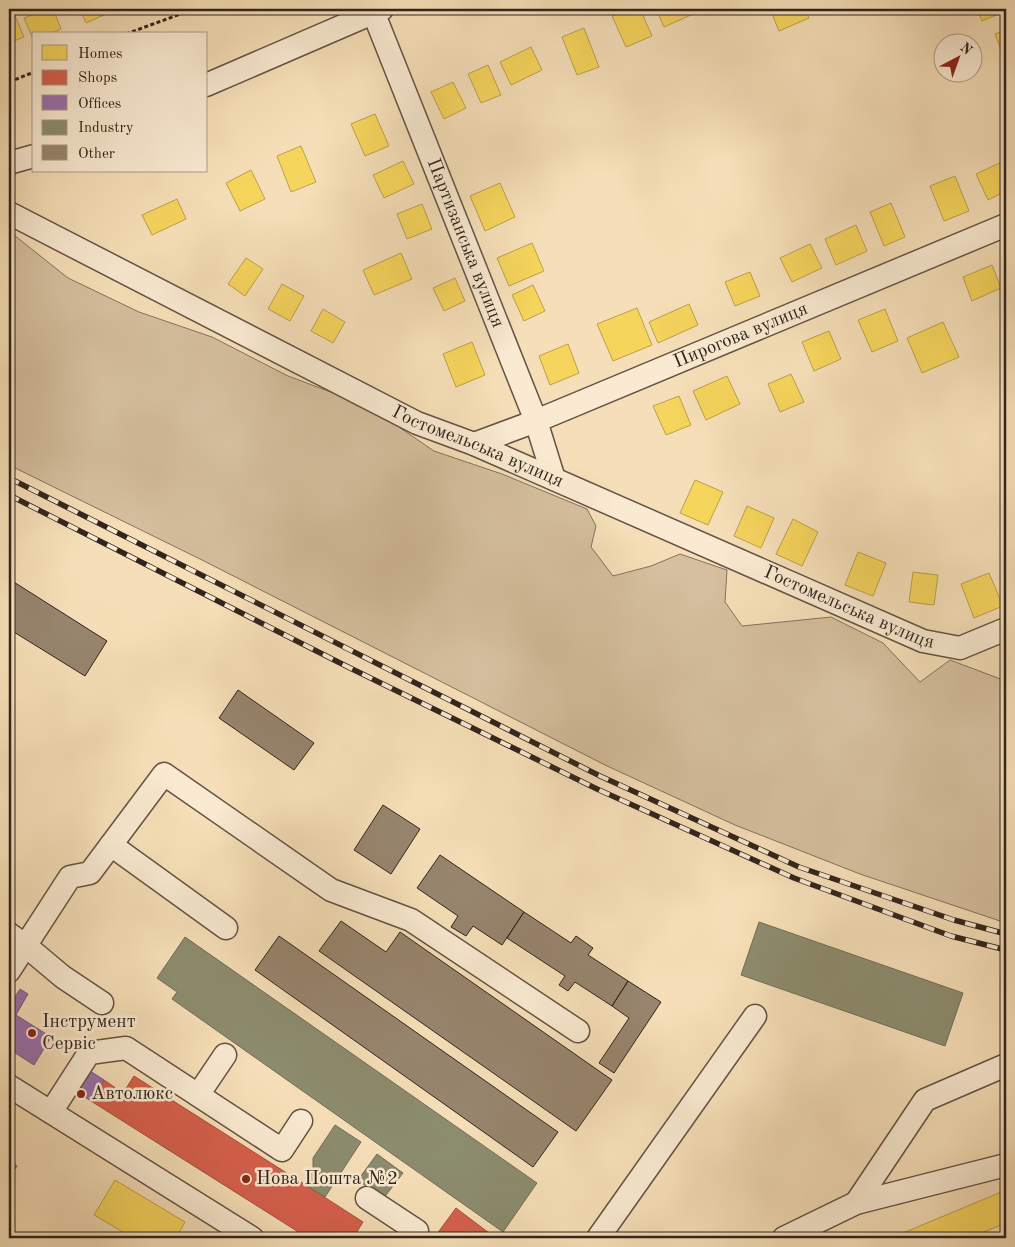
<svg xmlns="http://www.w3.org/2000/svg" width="1015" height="1247" font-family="'Old Standard TT',serif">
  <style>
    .green { fill: #d5bf9e; stroke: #83725e }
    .homes { fill: #f6d55c; stroke: #bba049 }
    .shops { fill: #d6604d; stroke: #a44e3f }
    .offices { fill: #9970ab; stroke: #7a5980 }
    .industry { fill: #8c8c6e; stroke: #716d56 }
    .building { fill: #97856e; stroke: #31241d }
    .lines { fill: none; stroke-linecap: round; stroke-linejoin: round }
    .minor-casing { stroke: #625344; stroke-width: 25 }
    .path { stroke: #31241d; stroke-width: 3; stroke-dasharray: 4 2.5; stroke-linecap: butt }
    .minor { stroke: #f9ead1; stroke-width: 22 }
    .rail-casing { stroke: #31241d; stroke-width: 5.5 }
    .rail { stroke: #f9ead1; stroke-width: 4; stroke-dasharray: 11; stroke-linecap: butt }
    .poi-dot { fill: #8f2418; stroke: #f9ead1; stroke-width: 2 }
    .labels { text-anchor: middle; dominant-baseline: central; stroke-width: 5; stroke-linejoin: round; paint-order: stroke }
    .street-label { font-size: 19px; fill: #31241d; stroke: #f9ead1 }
    .poi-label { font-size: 19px; fill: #31241d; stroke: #f9ead1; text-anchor: start }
  </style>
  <rect width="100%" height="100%" fill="#f6dfb8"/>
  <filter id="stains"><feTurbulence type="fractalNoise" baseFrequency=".004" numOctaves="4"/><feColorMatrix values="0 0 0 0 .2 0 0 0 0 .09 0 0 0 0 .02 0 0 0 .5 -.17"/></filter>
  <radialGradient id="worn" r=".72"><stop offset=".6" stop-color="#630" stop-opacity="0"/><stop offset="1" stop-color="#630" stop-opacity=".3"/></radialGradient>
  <path class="green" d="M9 231 68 278 139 312 212 337 288 376 368 406 434 451 502 474 587 509 596 526 591 547 613 576 651 566 680 554 727 570 725 602 742 626 831 617 883 643 920 682 950 660 1006 681V923L860 874 735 825 605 765 202 560 9 465Z"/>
  <path class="homes" d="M48 9H53L61 29 48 34H34L33 39 24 18Z
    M80 9H112L113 11 86 23Z
    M629 9H640L652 36 626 47 612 16Z
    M656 9H691L693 14 664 27Z
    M770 9H805L809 18 779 31Z
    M977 9H1006V11L982 21Z
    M14 13 24 37 9 43V15Z
    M584 28 599 67 577 75 562 37Z
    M1006 30V62L995 34Z
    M531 47 542 70 511 85 500 62Z
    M488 65 501 95 481 103 468 74Z
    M453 82 466 108 444 119 431 92Z
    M375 114 389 146 365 156 351 124Z
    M301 146 316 182 291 192 277 156Z
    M1006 160V191L988 200 976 174Z
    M403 161 414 184 384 198 373 175Z
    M251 170 265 199 240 211 226 183Z
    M955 176 969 211 944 221 930 186Z
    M500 183 515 217 485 231 470 196Z
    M177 199 186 219 152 235 142 215Z
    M891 203 905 237 884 246 870 212Z
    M422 204 432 229 407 239 397 214Z
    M856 225 867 251 836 265 825 239Z
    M532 243 544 271 509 286 497 258Z
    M810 244 822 268 792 282 780 258Z
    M401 253 412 279 374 295 363 270Z
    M246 258 263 269 245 296 228 284Z
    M992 265 1001 288 972 301 963 277Z
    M750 272 760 296 735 306 725 282Z
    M455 278 465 301 444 311 433 288Z
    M282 284 304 296 290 321 268 309Z
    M533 285 545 311 524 321 512 295Z
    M689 304 698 325 658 343 649 322Z
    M637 308 652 345 613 361 597 324Z
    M323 309 345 322 333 343 311 331Z
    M885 309 898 341 872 352 858 320Z
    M943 322 959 357 922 373 907 338Z
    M829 331 841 359 814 371 802 342Z
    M472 342 485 375 456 387 443 354Z
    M568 344 579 373 550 385 539 356Z
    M791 374 804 402 780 412 768 384Z
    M727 376 740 404 706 420 693 391Z
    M679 396 691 425 666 435 653 406Z
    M695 480 723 492 708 525 680 513Z
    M747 506 774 518 761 548 734 536Z
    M793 519 818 532 802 566 776 554Z
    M858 552 886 563 873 596 845 585Z
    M913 572 938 575 934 605 909 602Z
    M989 573 1003 606 974 618 961 584Z
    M115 1180 185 1222 176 1238H133L94 1215Z
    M1006 1190V1223L969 1238H891Z"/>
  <path class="shops" d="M134 1076 304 1184 363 1222 353 1238H308L91 1101 104 1080 123 1093Z
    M456 1208 489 1233 485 1238H434Z"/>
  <path class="offices" d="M20 989 28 994 16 1015 51 1037 34 1065 9 1049V1006Z
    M87 1069 104 1080 91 1101 74 1090Z
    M9 1161 17 1166 9 1178Z"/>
  <path class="industry" d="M759 922 963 993 945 1046 741 975Z
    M185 937 537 1183 503 1232 172 999 177 992 157 978Z
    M335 1125 361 1142 325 1197 304 1184 313 1171V1158Z
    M377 1154 403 1173 383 1199 358 1180Z"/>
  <path class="building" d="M9 579 107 641 85 676 9 629Z
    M238 690 314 743 294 770 219 718Z
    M383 805 420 829 391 874 354 850Z
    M440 855 524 912 502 945 473 926 466 936 451 927 458 916 417 888Z
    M524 912 571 943 576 936 593 948 588 955 628 981 612 1006 575 982 568 991 559 985 565 976 507 938Z
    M341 921 386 952 400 932 612 1080 576 1131 319 951Z
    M279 936 558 1132 533 1167 255 970Z
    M628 981 661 1002 614 1073 599 1063 629 1018 612 1006Z"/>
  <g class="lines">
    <defs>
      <g id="minor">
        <path id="s1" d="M372 9 536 421 554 479"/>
        <path d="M206 85 382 9"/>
        <path d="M9 163 34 156"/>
        <path id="s2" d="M9 213 417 423 474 444 923 641 960 648 1006 629"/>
        <path id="s3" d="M474 444 536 421 1006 225"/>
        <path d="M111 845 226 928"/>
        <path d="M9 934 26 946 63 977 102 1003"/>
        <path d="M9 971 70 877 90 873 164 774 331 890 411 920 578 1031"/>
        <path d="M9 1086 252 1238"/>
        <path d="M198 1095 225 1055"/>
        <path d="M51 1112 89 1053 126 1048 282 1150 301 1121"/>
        <path d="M367 1198 417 1231 411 1238"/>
        <path d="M856 1203 925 1100 1006 1065"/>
        <path d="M598 1238 755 1016"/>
        <path d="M784 1238 856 1203 1006 1165"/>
      </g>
    </defs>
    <use href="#minor" class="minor-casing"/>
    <path class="path" d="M126 34 194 9
      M9 82 34 72"/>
    <use href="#minor" class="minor"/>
    <defs>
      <path id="rail" d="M9 478 600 776 799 867 954 920 1006 934
        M9 495 348 667 597 789 794 878 951 936 1006 950"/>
    </defs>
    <use href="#rail" class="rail-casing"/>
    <use href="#rail" class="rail"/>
  </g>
  <g class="poi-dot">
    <circle cx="32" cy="1033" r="5"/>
    <circle cx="81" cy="1094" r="5"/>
    <circle cx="246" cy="1179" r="5"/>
  </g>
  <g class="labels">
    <g class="street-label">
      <text stroke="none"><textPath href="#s1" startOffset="252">Партизанська вулиця</textPath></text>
      <text stroke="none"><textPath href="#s3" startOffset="288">Пирогова вулиця</textPath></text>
      <text stroke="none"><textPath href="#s2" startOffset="524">Гостомельська вулиця</textPath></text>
      <text stroke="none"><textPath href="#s2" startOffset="929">Гостомельська вулиця</textPath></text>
    </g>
    <g class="poi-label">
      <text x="42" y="1022">Інструмент<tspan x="42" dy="22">Сервіс</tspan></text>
      <text x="91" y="1094">Автолюкс</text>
      <text x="256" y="1179">Нова Пошта №2</text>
    </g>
  </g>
  <rect width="1015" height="1247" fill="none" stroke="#f6dfb8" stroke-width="30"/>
  <rect x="10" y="10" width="995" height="1227" fill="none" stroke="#31241d" stroke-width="2.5"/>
  <rect x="15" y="15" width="985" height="1217" fill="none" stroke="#31241d"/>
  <rect x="32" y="32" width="175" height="140" fill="#f9ead1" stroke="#a99b89"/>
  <rect x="42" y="45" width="25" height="15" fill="#f6d55c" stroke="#a99b89"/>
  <text x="78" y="58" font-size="15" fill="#31241d">Homes</text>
  <rect x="42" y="70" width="25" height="15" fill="#d6604d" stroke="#a99b89"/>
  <text x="78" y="82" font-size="15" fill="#31241d">Shops</text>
  <rect x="42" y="95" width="25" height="15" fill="#9970ab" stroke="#a99b89"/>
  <text x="78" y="108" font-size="15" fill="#31241d">Offices</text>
  <rect x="42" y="120" width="25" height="15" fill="#8c8c6e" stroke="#a99b89"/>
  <text x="78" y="132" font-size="15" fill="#31241d">Industry</text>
  <rect x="42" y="145" width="25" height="15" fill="#97856e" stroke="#a99b89"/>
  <text x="78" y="158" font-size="15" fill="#31241d">Other</text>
  <g transform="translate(958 58) rotate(41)"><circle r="24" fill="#f9ead1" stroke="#a99b89"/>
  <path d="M0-4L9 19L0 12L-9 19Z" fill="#8f2418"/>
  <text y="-8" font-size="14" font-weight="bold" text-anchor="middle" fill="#31241d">N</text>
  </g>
  <rect width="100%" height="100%" filter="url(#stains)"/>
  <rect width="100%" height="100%" fill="url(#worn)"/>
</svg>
